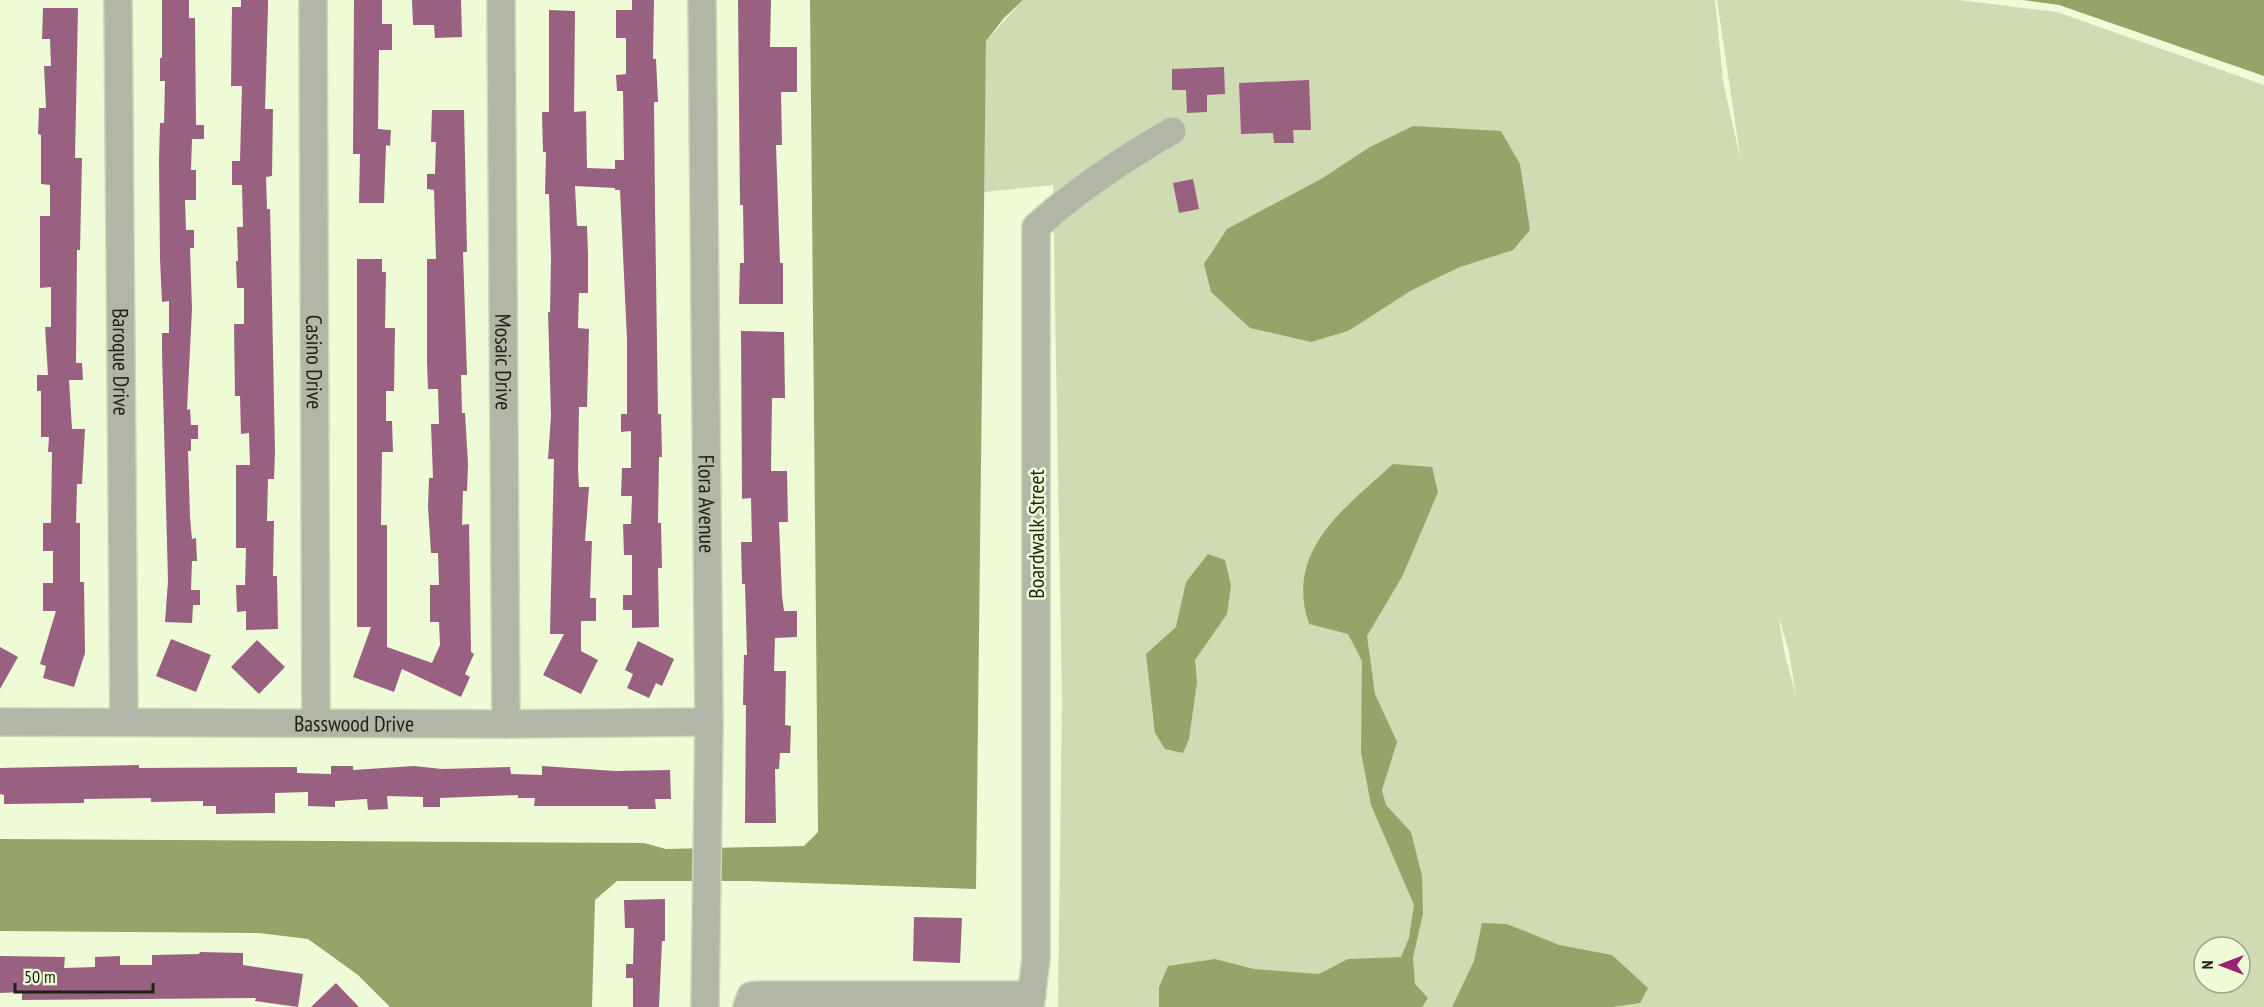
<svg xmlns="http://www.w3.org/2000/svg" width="2264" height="1007" font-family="'PT Sans Narrow',sans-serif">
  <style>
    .green { fill: #cfdbb3; fill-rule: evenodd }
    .water { fill: #95a56a }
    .building { fill: #996181 }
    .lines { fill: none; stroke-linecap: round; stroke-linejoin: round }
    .minor-casing { stroke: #ced7b7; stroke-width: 30 }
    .minor { stroke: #b2b6a7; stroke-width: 27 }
    .labels { text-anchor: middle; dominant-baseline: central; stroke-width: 5; stroke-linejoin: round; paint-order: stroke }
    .street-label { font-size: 22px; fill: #1e2215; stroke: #effad6 }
  </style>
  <rect width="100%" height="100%" fill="#effad6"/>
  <path class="green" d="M1023 0H1715L1723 81 1741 162 1717 0H1959L2057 12 2264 85V1007H1058L1062 700 1053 185 984 192 986 41ZM1778 614 1789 652 1796 696 1785 655ZM2204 947H2240V983H2204Z"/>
  <path class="water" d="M810 0H1023L1004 18 986 41 976 889 749 881H617L595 900 592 1007H390L358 975 308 939 259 933 0 931V839L644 843 666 849 804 846 818 832Z
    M2023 0H2264V76L2059 5Z
    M1413 126 1501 131 1520 164 1530 230 1513 250 1460 267 1412 290 1348 331 1311 342 1250 328 1211 292 1204 264 1227 229 1321 179 1370 147Z
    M1393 464 1432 467 1438 492 1403 575 1367 636 1375 694 1397 742 1382 790 1386 805 1411 832 1422 876 1423 913 1413 958 1415 984 1428 998 1422 1007H1159V987L1168 966 1215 959 1254 969 1319 974 1348 959 1401 957 1409 938 1414 905 1371 805 1361 752 1362 661 1348 634 1309 624C1284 550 1345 508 1393 464Z
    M1208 554 1225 560 1231 586 1227 614 1195 660 1197 682 1189 739 1183 753 1165 749 1155 733 1146 654 1176 627 1186 582Z
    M1482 923 1507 924 1559 945 1612 955 1648 988 1640 1003 1612 1007H1452L1474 961Z"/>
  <path class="building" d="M162 0H189V18H195L196 125H204V139H192L191 170H196V200H185L186 230H194V248H190L192 309 187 410 190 409 191 425H198V439H191V451H188L190 517 192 539 196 538 197 561H192L191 590H200V605H193L192 623 165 622 168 581 162 352V333H169V301L162 302 160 259 159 160 160 123H164L165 81H160V58H162Z
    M241 0H268V7L265 109H273L272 176 266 177 267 209H270L271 250 275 452 274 479H268L267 521H274L273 576H277L278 629 246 630V611L237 612 236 585H245L246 548H236V465H250L249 433 241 434 240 396H235L234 324H244V288H237L236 261H238L237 227H243L242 185H232V161H240L242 86H231L232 7H241Z
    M354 0H382V24H392V50H379L378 129 391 130 390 146 386 145 384 203H359L360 154H353Z
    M412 0H461L462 37 435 38 434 25H413Z
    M632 0H654L653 59H656L658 102H654L655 205 658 414H661L662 457H659L658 523H661L662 568H658L659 627 632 628V610H623V595H632V555H624L623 524H631L632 496H621L622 468H631V431L621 432V414H627V339L620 190H615V188L575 186 577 226H587L588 255V293H579L578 328 589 329 587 407H579L578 470 579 487H589L585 541H592L590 598H596V621H581V651L598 660 581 694 543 675 564 634H550L554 459H548L551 416 548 312H550L551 258 549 194H545L546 152H543L542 112H549V10L575 11 574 112 586 111 587 168 615 169V160H624L623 91H617L616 75 626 74V38H616V10H632Z
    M738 0H771L770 47H797V92H781L782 145H776L780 263H783V304H739L740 263H744L743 205H740Z
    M43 8H78L75 158H82L80 250H77L76 363H82L83 380H69L72 429H85L82 484H77L76 523H80V582H84L85 653 74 687 43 678 46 666 40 664 56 611H43V583H53V551H43V523H51L52 452H48L49 437H41V391H37V375H48L45 327H51V287L40 288V216H50V185L41 184V135L38 134 39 108H46L44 66H51L50 39H42Z
    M1224 67 1225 94 1207 95V112L1187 113 1186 90H1172V69Z
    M1309 80 1311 130H1293L1294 143H1274L1273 133 1241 134 1239 83Z
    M432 110H464L467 252H463L467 375H461L462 413H465L468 464 467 491H463L462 525 469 524 471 652 474 654 465 674 470 677 461 697 402 669 394 692 353 677 371 627H357V259H382V272H386L385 328H395L394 391H386V421H392L393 452H382L381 525H387V647L432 663 440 645 439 622H430V585H439L438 553H431L428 507 429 478H433L431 424H439L438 389H428L427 362V259H436L434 190 427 189V174H435L436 142H431Z
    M1193 179 1199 209 1179 213 1173 183Z
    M741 331 784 332 785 398H772L771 471H787L788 522H779L782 596 784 611H797V637L775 638 774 671H786L785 725 791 726 790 753H780L779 769H775L776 823H745L746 705H743L744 655H747L745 584H742L741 542H752L751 498 742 499Z
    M171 639 211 655 196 692 156 676Z
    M257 640 285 667 259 694 231 667Z
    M638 641 674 659 662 686 656 683 649 698 627 688 633 674 625 670Z
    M0 647 18 657 0 689Z
    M139 765V768L297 767V773L331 774V766H353V770L414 766 442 769 510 767 511 774 542 775V766L615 771 670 770 671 799H655L656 809H628V806H534L535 798H518V795L440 798V807H423V797L387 796 388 809 368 810 367 799 335 801V807L308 806V792L275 793V813L216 814V806H203V801L151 802V798L84 799V803L4 804V795L0 794V768Z
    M665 899V941H662L659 1007H633V978H626V964H633L634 928H625L624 900Z
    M914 917 962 918 960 963 913 961Z
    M200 952 243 953V965L303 974 298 1007 255 1001 256 998 22 1000V992L0 993V956L65 957 64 968 95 967V957L120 956V965H152V955L199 954Z
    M336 983 359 1007H311Z"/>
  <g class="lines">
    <defs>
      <g id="minor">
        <path id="s1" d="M118 0 124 722"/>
        <path id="s2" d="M313 0 316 723"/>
        <path id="s3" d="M501 0 506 724"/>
        <path id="s4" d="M702 0 709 722 705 1007"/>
        <path id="s5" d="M0 722 506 724 709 722"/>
        <path d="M747 1007 751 996 762 995H1032"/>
        <path d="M1030 1007 1036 959V227C1078 189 1123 159 1172 131"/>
      </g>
    </defs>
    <use href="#minor" class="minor-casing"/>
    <use href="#minor" class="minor"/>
  </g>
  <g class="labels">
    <g class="street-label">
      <text stroke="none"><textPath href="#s1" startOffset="362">Baroque Drive</textPath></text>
      <text stroke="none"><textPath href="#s2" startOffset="362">Casino Drive</textPath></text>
      <text stroke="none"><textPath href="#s3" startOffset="362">Mosaic Drive</textPath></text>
      <text stroke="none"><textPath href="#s4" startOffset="504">Flora Avenue</textPath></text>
      <text transform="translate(1036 534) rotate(-90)">Boardwalk Street</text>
      <text stroke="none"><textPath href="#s5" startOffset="354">Basswood Drive</textPath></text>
    </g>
  </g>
  <g transform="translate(2222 965) rotate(270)"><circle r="28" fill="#effad6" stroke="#9ba489" stroke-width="1.5"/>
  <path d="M0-4.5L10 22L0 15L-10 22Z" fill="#9d1f74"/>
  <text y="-9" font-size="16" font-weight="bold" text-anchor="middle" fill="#1e2215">N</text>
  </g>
  <path d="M15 983v9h138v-9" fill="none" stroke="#1e2215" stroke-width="3"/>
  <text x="24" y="983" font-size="18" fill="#1e2215" stroke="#effad6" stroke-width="4.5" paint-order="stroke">50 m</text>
</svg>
